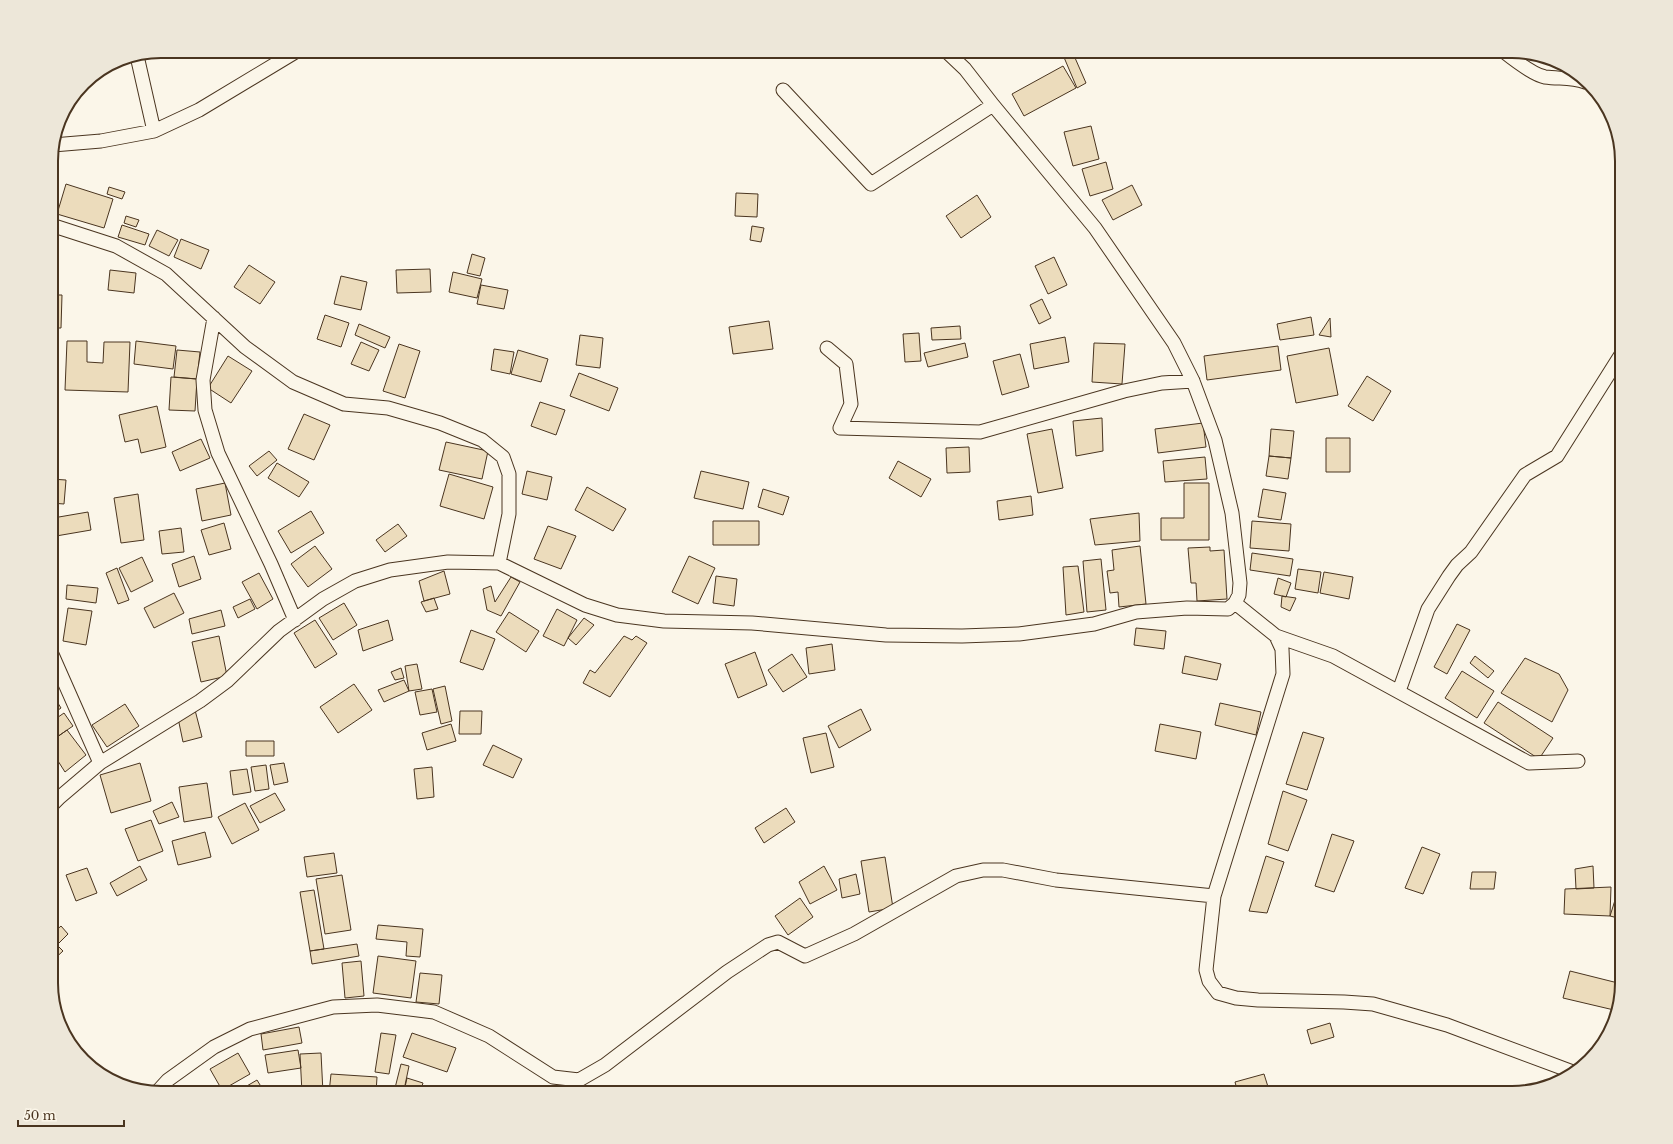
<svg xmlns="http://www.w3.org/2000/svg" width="1673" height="1144" font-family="'Libre Baskerville',serif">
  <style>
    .building { fill: #ecdcbc; stroke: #4a3520 }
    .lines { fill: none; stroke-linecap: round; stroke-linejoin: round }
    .street-casing { stroke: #4a3520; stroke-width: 15 }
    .street { stroke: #fbf6e9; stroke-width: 13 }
    .rim { fill: none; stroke: #4a3520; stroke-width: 2 }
  </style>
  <rect width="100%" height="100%" fill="#fbf6e9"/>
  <path class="building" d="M1072 51 1086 83 1077 88 1063 55Z
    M1063 66 1076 88 1024 116 1012 94Z
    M1091 126 1099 159 1073 166 1064 132Z
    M1106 162 1113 189 1090 196 1082 169Z
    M66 184 113 199 104 228 57 214Z
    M1132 185 1142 205 1113 220 1102 200Z
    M109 187 125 192 122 199 107 194Z
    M736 193 758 194 757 217 735 216Z
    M977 195 991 217 961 238 946 216Z
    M126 216 139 220 136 227 124 223Z
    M122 225 149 234 145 245 118 237Z
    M752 226 764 228 761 242 750 240Z
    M157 230 178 240 169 256 149 246Z
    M181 239 209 250 201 269 174 257Z
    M472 254 485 258 480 276 467 273Z
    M1054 257 1067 285 1048 294 1035 266Z
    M249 265 275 282 260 304 234 287Z
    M430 269 431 292 397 293 396 270Z
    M110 270 136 273 134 293 108 290Z
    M453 272 482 279 477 298 449 292Z
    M341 276 367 282 361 310 334 304Z
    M481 285 508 290 504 309 477 304Z
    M51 295H62L61 328H51Z
    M1042 299 1051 318 1039 324 1030 305Z
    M325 315 349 323 341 347 317 339Z
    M1311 317 1314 335 1280 340 1277 324Z
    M1330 318 1331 337 1319 335Z
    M769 321 773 349 733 354 729 327Z
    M359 324 390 337 385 348 355 335Z
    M960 326 961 339 932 340 931 328Z
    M919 333 921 361 905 362 903 334Z
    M580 335 603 338 600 368 576 365Z
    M1065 337 1069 362 1034 369 1030 344Z
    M67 341H87V362L103 363 104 342H130L128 392 65 390Z
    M136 341 176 346 173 369 134 364Z
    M361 342 379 350 369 371 351 364Z
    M965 343 968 357 928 367 924 353Z
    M1094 343 1125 344 1122 384 1092 382Z
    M399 344 420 351 405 398 383 391Z
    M1278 346 1281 370 1207 380 1204 356Z
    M1329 348 1338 395 1296 403 1287 356Z
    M494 349 514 352 510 374 491 370Z
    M177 350 200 352 197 379 174 377Z
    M518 350 548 359 541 382 511 374Z
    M1020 354 1029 387 1002 395 993 361Z
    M228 356 252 371 231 403 208 388Z
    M579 373 618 388 609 411 570 396Z
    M1367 376 1391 391 1373 421 1348 406Z
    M171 377 197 379 195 411 169 410Z
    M540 402 565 410 556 435 531 426Z
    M157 406 166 447 141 453 138 439 125 442 119 415Z
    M304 414 330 425 314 460 288 449Z
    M1102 418 1103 451 1076 456 1073 421Z
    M1203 423 1206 447 1158 453 1155 429Z
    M1052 429 1063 488 1038 493 1027 434Z
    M1271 429 1294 431 1291 458 1269 456Z
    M1326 438H1350V472H1326Z
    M201 439 210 458 180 471 172 452Z
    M446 442 488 451 482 479 439 470Z
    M969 447 970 472 947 473 946 448Z
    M269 451 277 460 257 476 249 466Z
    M1269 456 1291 458 1288 479 1266 476Z
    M1205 457 1207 479 1165 482 1163 461Z
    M898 461 931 479 921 497 889 478Z
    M277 463 309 482 299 497 268 478Z
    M527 471 552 477 547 500 522 494Z
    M701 471 749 482 743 509 694 498Z
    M449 474 493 487 484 519 440 506Z
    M51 479 66 480 64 504 51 503Z
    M225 483 231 515 202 521 196 489Z
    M1184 483H1209V540H1161V518H1184Z
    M587 487 626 509 613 531 575 510Z
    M763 489 789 497 783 515 758 507Z
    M1263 489 1286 493 1281 520 1258 517Z
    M138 494 144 540 121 543 114 498Z
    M1031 496 1033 515 999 520 997 501Z
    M311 511 324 533 291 553 278 531Z
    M88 512 91 530 56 536 53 518Z
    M1139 513 1140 541 1095 545 1090 519Z
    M713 521H759V545H713Z
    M1252 521 1291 524 1289 551 1250 548Z
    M224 523 231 549 209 555 201 530Z
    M398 524 407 536 385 552 376 540Z
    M548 526 576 536 561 569 534 559Z
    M181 528 184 552 162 554 159 531Z
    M315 546 332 569 308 587 291 564Z
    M1140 546 1146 604 1119 607 1118 592 1110 593 1107 571 1114 570 1112 550Z
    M1210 547V551L1224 550 1227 599 1197 601 1196 583H1191L1188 548Z
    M1252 553 1293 559 1290 576 1250 570Z
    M194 556 201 579 179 587 172 564Z
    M689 556 715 568 698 604 672 592Z
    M142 557 153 581 131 592 119 568Z
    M1101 559 1106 610 1087 612 1083 561Z
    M1078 566 1084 612 1066 615 1063 567Z
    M117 568 129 600 118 604 106 573Z
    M1298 569 1321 572 1318 593 1295 589Z
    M444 571 450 594 424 601 419 581Z
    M1324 572 1353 577 1349 599 1320 593Z
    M259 573 273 599 257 609 242 582Z
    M716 576 737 579 734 606 713 603Z
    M511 577 520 582 501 616 487 610 483 589 491 586 495 602Z
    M1278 578 1291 583 1286 597 1274 594Z
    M67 585 98 588 96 603 66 599Z
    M174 593 184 613 154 628 144 608Z
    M1282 596 1296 598 1290 611 1281 607Z
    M434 598 438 609 426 612 421 602Z
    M250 599 255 609 238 618 233 607Z
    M344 603 357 625 333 640 319 618Z
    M68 608 92 611 86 645 63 641Z
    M557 609 577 620 564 646 543 636Z
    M221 610 225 626 192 634 189 619Z
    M509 612 539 631 526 652 496 632Z
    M584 618 594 625 576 645 568 638Z
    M315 620 337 654 315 668 294 633Z
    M388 620 393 640 363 651 358 630Z
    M1457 624 1470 630 1447 674 1434 667Z
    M1136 628 1166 631 1164 649 1134 645Z
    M471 630 495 639 483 670 460 662Z
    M219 636 227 676 201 682 192 642Z
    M624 636 632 640 636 636 647 643 610 697 583 683 590 670 595 673Z
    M832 644 835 670 809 674 806 648Z
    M755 652 767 685 738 698 725 664Z
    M792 654 807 677 783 692 768 670Z
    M1185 656 1221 664 1217 680 1182 673Z
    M1475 656 1494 671 1488 678 1470 663Z
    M1525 658 1559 674 1568 690 1552 722 1501 693Z
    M417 664 422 689 409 691 405 666Z
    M401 668 404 678 395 680 391 672Z
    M1462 671 1494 691 1477 718 1445 698Z
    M404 680 409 691 384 702 378 690Z
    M354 684 372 710 338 733 320 707Z
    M445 686 452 721 441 724 433 689Z
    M432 689 437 712 420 715 415 692Z
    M51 692 61 708 51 715Z
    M1498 702 1553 738 1539 759 1484 723Z
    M1220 703 1261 712 1256 735 1215 725Z
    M125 704 139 726 107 747 92 725Z
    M861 709 871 730 839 748 828 726Z
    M195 710 202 737 183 742 178 718Z
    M460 711H482L481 734H459Z
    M64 713 73 726 51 741V722Z
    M451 724 456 741 427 750 422 733Z
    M1160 724 1201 732 1196 759 1155 751Z
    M67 730 86 755 65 772 51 750 57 745 53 740Z
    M1303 732 1324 738 1307 790 1286 784Z
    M826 733 834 767 811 773 803 738Z
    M246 741H274V756H246Z
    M493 745 522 759 513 778 483 765Z
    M140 763 151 801 111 813 100 775Z
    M284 763 288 782 274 785 270 765Z
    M266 765 269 789 255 791 251 767Z
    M432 767 434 797 417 799 414 769Z
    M247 769 251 792 233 795 230 771Z
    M207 783 212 817 184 822 179 787Z
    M1283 791 1307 800 1288 851 1268 844Z
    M275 793 285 810 260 823 250 806Z
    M172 802 179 817 159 824 153 811Z
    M245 803 259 830 232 844 218 817Z
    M786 808 795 822 764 843 755 828Z
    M151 820 163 851 138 861 125 829Z
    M205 832 211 857 178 865 172 841Z
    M1332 834 1354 841 1334 892 1315 886Z
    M1422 847 1440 854 1423 894 1405 888Z
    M334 853 337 873 307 877 304 857Z
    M1266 856 1284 862 1267 913 1249 911Z
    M885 857 893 908 869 912 861 861Z
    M140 866 147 880 117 896 110 883Z
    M824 866 837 890 810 904 799 882Z
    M1593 866 1594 888 1576 889 1575 869Z
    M87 868 97 893 76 901 66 875Z
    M1472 872H1496L1494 889H1470Z
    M856 874 860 894 842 898 839 879Z
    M342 875 351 930 325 934 316 879Z
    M1622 878V919L1610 916Z
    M1611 887 1610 916 1564 914 1565 889Z
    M314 890 324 949 310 951 300 892Z
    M800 898 813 917 788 935 775 916Z
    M378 925 423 929 420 957 406 956 407 942 376 939Z
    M61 926 68 934 57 945 63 951 51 962V935Z
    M357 944 359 956 312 964 310 951Z
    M378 956 416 961 411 998 373 993Z
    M361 961 364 996 345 998 342 963Z
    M1570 971 1622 984 1614 1010 1563 998Z
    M420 973 442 975 439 1004 416 1002Z
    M1330 1023 1334 1037 1311 1044 1307 1030Z
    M299 1027 302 1043 263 1050 261 1034Z
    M381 1033 396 1035 389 1074 375 1072Z
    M412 1033 456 1048 447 1072 403 1057Z
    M298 1050 301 1068 268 1073 265 1055Z
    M238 1053 250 1074 222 1090 210 1069Z
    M321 1053 323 1093H302L300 1054Z
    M401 1064 409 1066 404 1090 395 1088Z
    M331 1074 377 1077 376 1093 347 1091V1093H329Z
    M1264 1074 1269 1090 1258 1093H1238L1235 1082Z
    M407 1078 423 1083 420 1092 405 1087Z
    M257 1080 265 1093H235Z"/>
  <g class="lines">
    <defs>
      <path id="street" d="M1503 51C1513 59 1534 75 1545 77 1559 79 1572 77 1585 82
        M137 56 154 131
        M783 90 871 184 993 105
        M53 145 101 141 154 131 199 110 297 51
        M51 225 116 246 166 274 245 347 293 382 344 404 388 408 440 423 482 440 503 457 509 474V514L499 563
        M214 318 203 380 205 410 218 453 271 564 295 620
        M827 348 846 364 851 404 840 428 980 432 1124 391 1162 383 1193 381
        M1235 603 1276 636 1282 649 1283 674 1214 896 1206 970 1209 981 1218 993 1236 998 1258 1000 1344 1002 1373 1004 1447 1025 1573 1072
        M1276 636 1333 656 1529 763 1578 761
        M51 652 100 763
        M1399 691 1428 609 1449 576 1457 565 1471 552 1525 475 1557 456 1622 353
        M51 806 60 797 100 763 200 701 227 681 279 631 323 599 355 581 390 570 448 562 499 563 585 605 617 615 664 621 752 623 886 635 962 636 1019 634 1094 624 1136 612 1187 608 1228 609 1235 603 1239 595 1240 583 1232 513 1215 440 1193 381 1174 343 1095 228 993 105 965 69 946 51
        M157 1092 168 1080 214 1047 250 1029 333 1007 377 1005 434 1012 489 1036 553 1077 579 1080 605 1065 727 972 768 945 778 942 805 956 854 934 956 876 983 870H1003L1056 880 1214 896"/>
    </defs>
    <use href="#street" class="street-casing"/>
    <use href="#street" class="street"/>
  </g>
  <path d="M0 0H1673V1144H0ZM161 58H1512A103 103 0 0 1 1615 161V983A103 103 0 0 1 1512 1086H161A103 103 0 0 1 58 983V161A103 103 0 0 1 161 58Z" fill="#ede7d9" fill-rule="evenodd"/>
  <path class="rim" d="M161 58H1512A103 103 0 0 1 1615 161V983A103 103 0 0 1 1512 1086H161A103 103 0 0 1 58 983V161A103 103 0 0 1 161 58Z"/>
  <path d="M18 1120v6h106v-6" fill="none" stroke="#4a3520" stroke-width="2"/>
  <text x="24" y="1120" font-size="12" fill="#4a3520" stroke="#fbf6e9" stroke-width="3" paint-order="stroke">50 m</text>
</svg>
